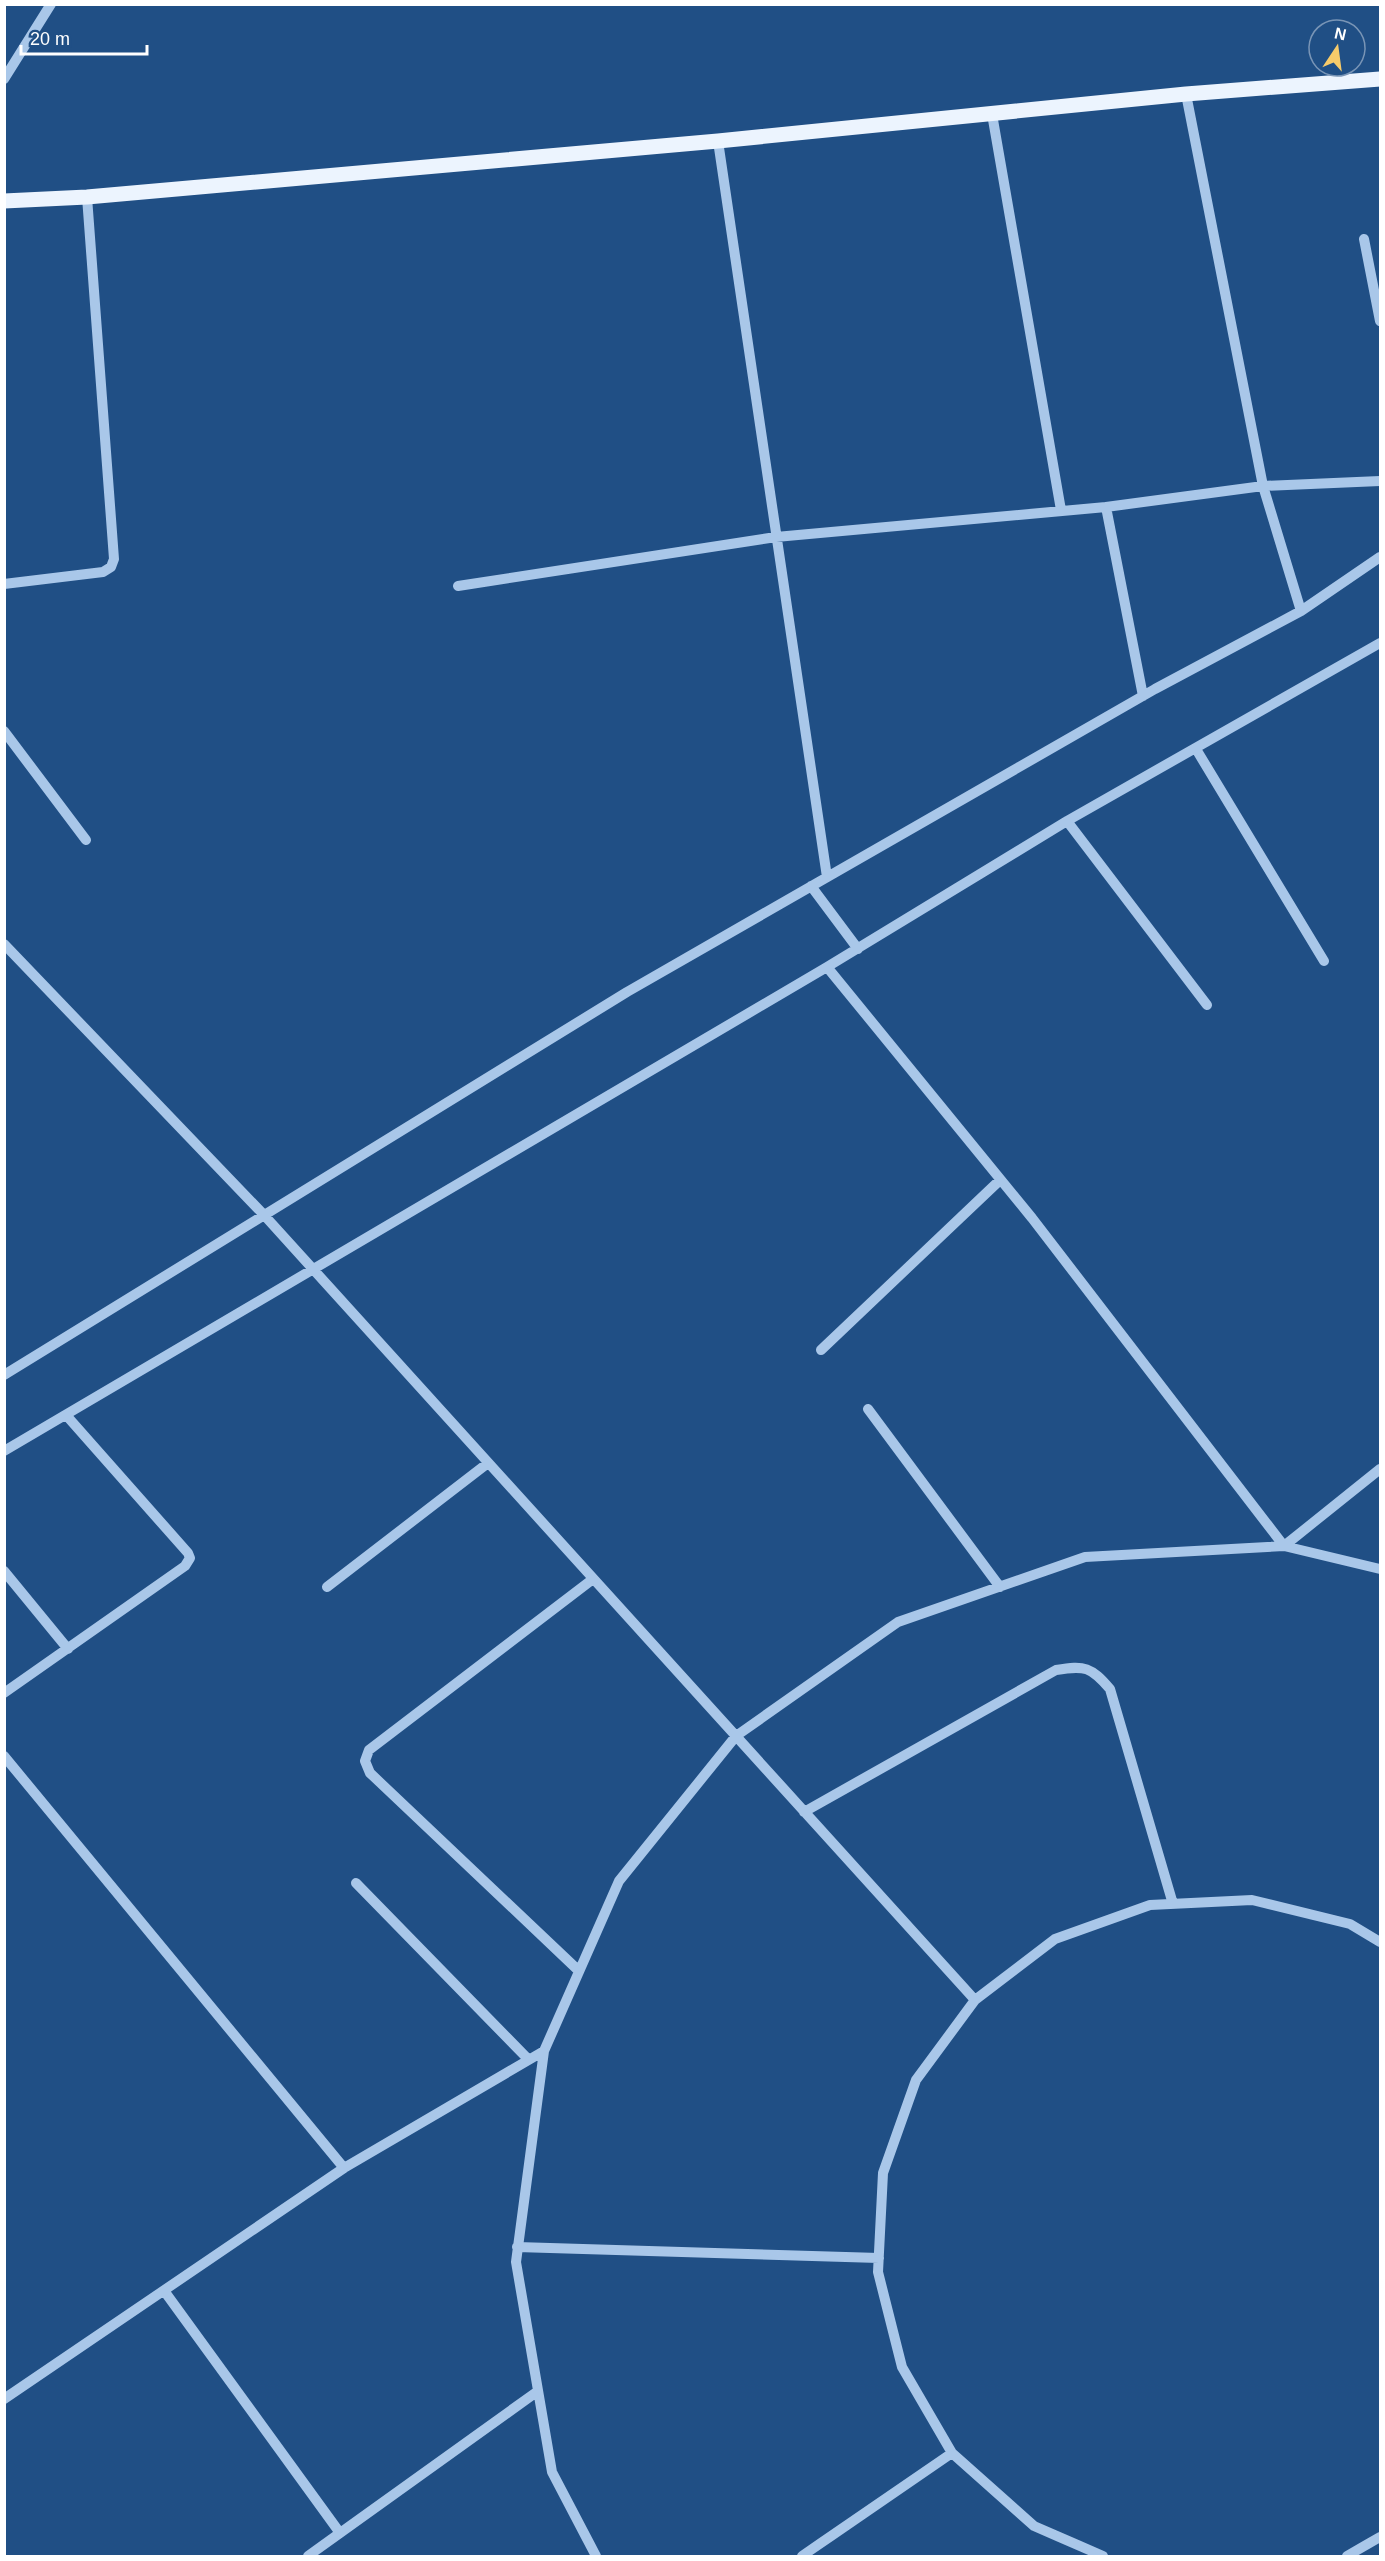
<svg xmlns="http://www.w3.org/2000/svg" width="1385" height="2561" font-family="Helvetica,sans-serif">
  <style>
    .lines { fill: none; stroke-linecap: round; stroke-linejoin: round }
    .minor { stroke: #a9c7e9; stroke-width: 10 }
    .major { stroke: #ecf4fe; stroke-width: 15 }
  </style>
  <rect width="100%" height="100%" fill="#204f85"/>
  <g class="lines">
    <path class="minor" d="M4 79 51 4
      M1186 94 1263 486 1301 611
      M992 114 1061 510
      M718 141 827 877
      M1364 239 1380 321
      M1106 507 1143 696
      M4 584 103 572 111 567 114 559 87 197
      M458 586 776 537 1106 507 1263 486 1380 481
      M4 731 86 840
      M1196 749 1324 961
      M1067 821 1207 1005
      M811 886 858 949
      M4 944 264 1215 975 2000
      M827 967 1032 1218 1284 1546 1380 1469
      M821 1350 999 1181
      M4 1375 627 992 1155 689 1301 611 1380 557
      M868 1409 1000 1587
      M4 1451 827 967 1067 821 1380 643
      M4 1571 68 1649
      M327 1587 488 1463
      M4 1693 185 1566 190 1558 188 1553 66 1415
      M4 1756 344 2168 544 2051
      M804 1812 1056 1670C1085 1665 1091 1667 1110 1689L1173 1904
      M356 1883 528 2059
      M579 1971 370 1773 365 1761 369 1750 593 1579
      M517 2247 879 2258
      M165 2292 340 2533
      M4 2399 344 2168
      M308 2556 538 2391
      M596 2556 552 2472 516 2262 544 2051 619 1881 736 1736 898 1622 1085 1557 1284 1546 1380 1569
      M802 2556 952 2453
      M1103 2556 1034 2526 952 2453 902 2367 878 2272 883 2173 916 2080 975 2000 1055 1939 1150 1905 1252 1900 1350 1924 1380 1942
      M1347 2556 1380 2537"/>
    <path class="major" d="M4 201 87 197 718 141 1186 94 1380 79"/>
  </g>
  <rect width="1385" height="2561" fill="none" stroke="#ffffff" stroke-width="12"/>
  <g transform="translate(1337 48) rotate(13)"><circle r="28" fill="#204f85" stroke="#7995b6" stroke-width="1.5"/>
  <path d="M0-4.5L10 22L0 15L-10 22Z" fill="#f7cb6a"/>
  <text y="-9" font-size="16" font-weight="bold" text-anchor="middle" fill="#ffffff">N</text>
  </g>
  <path d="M21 45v9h126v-9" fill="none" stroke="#ffffff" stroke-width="3"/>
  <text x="30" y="45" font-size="18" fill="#ffffff" stroke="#204f85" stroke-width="4.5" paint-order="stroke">20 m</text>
</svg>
